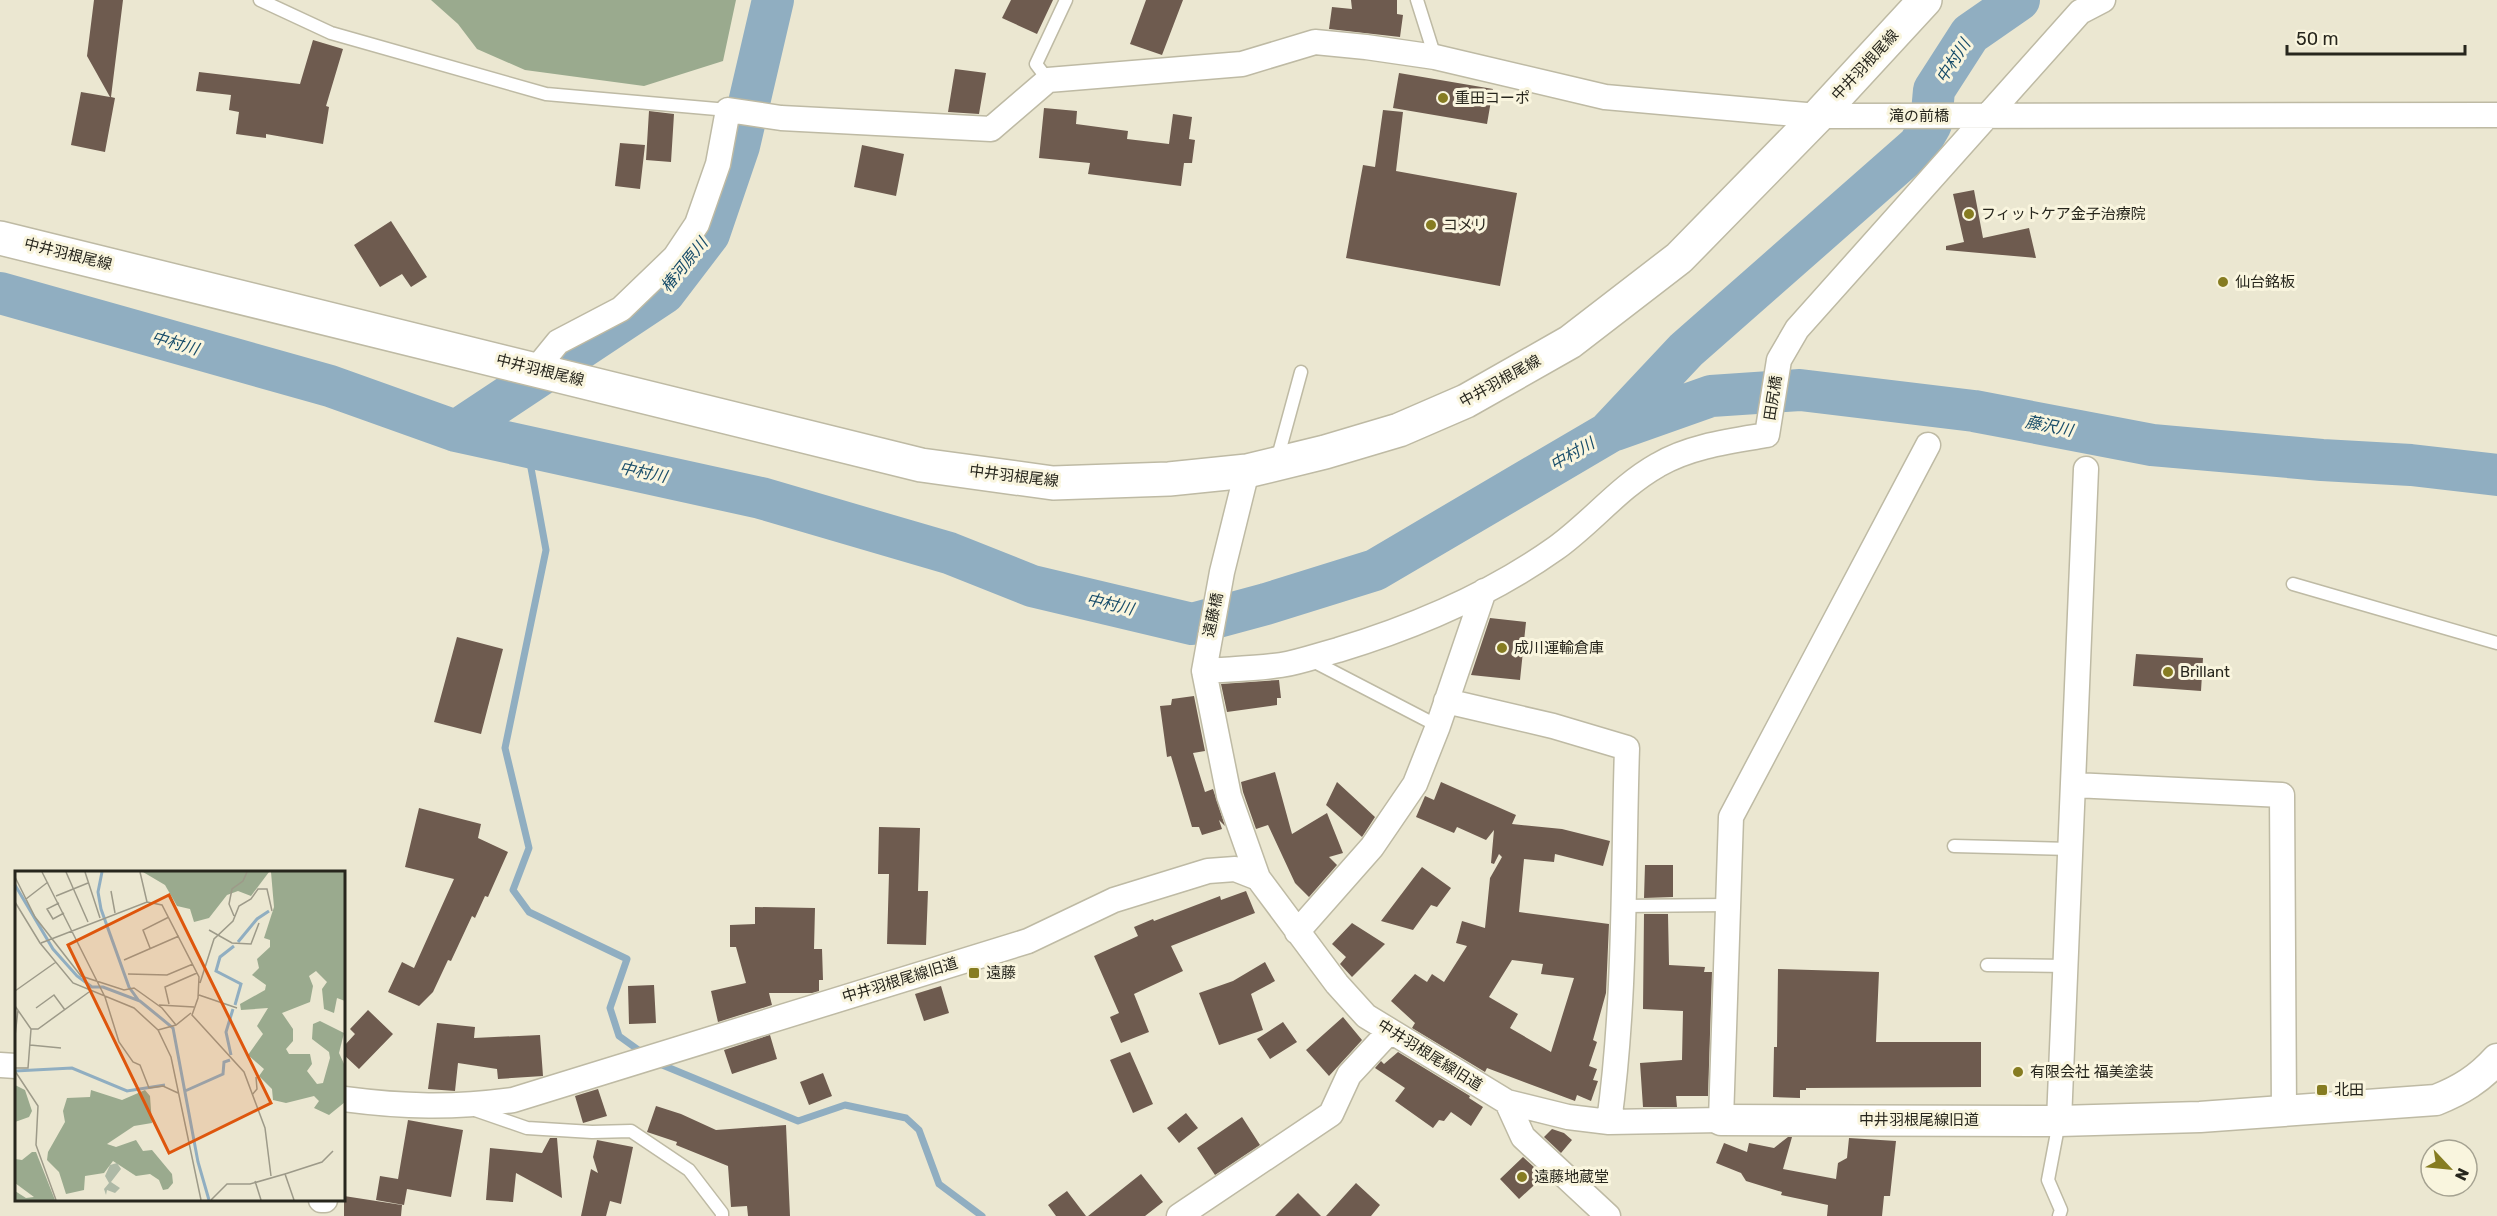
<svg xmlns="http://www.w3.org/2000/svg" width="2497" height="1216" font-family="Rubik,'Noto Sans JP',sans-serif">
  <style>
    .forest { fill: #9aaa8e }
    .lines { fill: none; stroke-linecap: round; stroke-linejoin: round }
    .stream { stroke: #90aec1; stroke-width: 7 }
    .river { stroke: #90aec1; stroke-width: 42 }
    .building { fill: #6e5b4f; fill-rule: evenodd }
    .service-casing { stroke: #bebaa4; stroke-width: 15 }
    .minor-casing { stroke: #bebaa4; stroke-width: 27 }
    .tertiary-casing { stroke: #bebaa4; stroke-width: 33 }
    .secondary-casing { stroke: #bebaa4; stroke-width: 36 }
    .service { stroke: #fff; stroke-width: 12 }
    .minor { stroke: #fff; stroke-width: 24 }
    .tertiary { stroke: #fff; stroke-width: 30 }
    .secondary { stroke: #fff; stroke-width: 33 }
    .poi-dot { fill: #867c21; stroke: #f9f5de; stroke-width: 2 }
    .labels { text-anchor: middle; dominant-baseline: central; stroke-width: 6; stroke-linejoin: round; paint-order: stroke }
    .street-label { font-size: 15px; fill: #27261d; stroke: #f9f5de }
    .poi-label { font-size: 15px; fill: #27261d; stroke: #f9f5de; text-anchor: start }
    .water-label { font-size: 16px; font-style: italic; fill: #174c69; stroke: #f9f5de }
    .inset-river { fill: none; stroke: #90aec1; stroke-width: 3 }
    .inset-road { fill: none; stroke: #9d9a89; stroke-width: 1.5 }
    .view { fill: #de560d; fill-opacity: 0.15; stroke: #de560d; stroke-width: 3 }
    .inset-edge { fill: none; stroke: #27261d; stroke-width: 3 }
  </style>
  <rect width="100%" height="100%" fill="#ebe7d1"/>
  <path class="forest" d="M431 0H736L723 61 644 86 525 70 477 49 458 24Z"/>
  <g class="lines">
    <path class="stream" d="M527 446 546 550 505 748 529 848 513 890 529 912 627 959 610 1008 619 1036 644 1054
      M655 1062 798 1121 845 1105 906 1118 919 1130 939 1184 982 1216"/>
    <path class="river" d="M0 293 330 386 456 431 761 498 949 553 1032 586 1192 624 1266 604 1375 570 1608 433 1686 350 1919 145 1931 124 1934 90 1970 34 2019 0
      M1615 430 1711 396 1800 390 1974 411 2152 445 2322 460 2411 465 2497 475
      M456 431 664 293 709 234 739 146 773 0"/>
  </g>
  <path class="building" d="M94 0H123L111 97 115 98 105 152 71 145 81 92 110 97 87 56Z
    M1011 0H1053L1037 34 1002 18Z
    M1146 0H1183L1162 55 1130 44Z
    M1351 0H1397V14L1403 15 1400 37 1329 29 1332 7 1352 9Z
    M313 40 343 49 326 106 329 107 323 144 266 134V138L236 134 239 112 229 110 231 95 196 91 199 72 300 84Z
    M955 69 986 73 979 114 948 112Z
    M1399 73 1493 89 1487 124 1393 108Z
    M1044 108 1077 111 1076 124 1128 131 1127 139 1169 144 1173 114 1192 117 1189 139 1195 140 1192 163H1184L1181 186 1088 174 1090 163 1039 158Z
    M1383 110 1403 112 1396 171 1517 193 1500 286 1346 258 1363 165 1375 167Z
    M649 111 674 114 671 162 646 160Z
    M620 143 645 145 640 189 615 186Z
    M862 145 904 154 896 196 854 187Z
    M1974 190 1983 238 2029 228 2036 258 1946 250V246L1964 242 1953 194Z
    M391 221 427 277 411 287 402 274 380 287 354 245Z
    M1490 618 1526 622 1520 680 1471 675Z
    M457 637 503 649 481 734 434 722Z
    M2136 654 2203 658 2201 691 2133 686Z
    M1279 680 1281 698H1277V705L1227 712 1221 684Z
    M1194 696 1205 751 1193 753 1205 792 1213 789 1225 826 1219 820 1222 829 1202 835 1199 827H1192L1171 756 1167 757 1160 706 1171 705 1172 699Z
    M1275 772 1292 834 1327 813 1343 853 1329 857 1337 865 1309 897 1295 883 1268 825 1256 829 1243 792 1241 782Z
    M1337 782 1375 817 1362 837 1326 805Z
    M1441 782 1516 815 1512 824 1562 829 1610 841 1603 866 1555 854 1554 862 1524 859 1519 912 1609 924 1606 993 1593 1040 1597 1042 1589 1066 1597 1069 1593 1080 1598 1081 1591 1101 1577 1095 1575 1101 1487 1068 1485 1072 1412 1028 1415 1023 1391 1001 1415 974 1427 982 1432 974 1444 982 1467 946 1456 943 1462 921 1485 928 1490 878 1502 857 1499 854 1494 864 1491 863 1494 830 1486 840 1457 827 1454 833 1416 817 1425 796 1434 800ZM1512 960 1543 964 1541 974 1574 978 1551 1052 1510 1028 1518 1014 1489 997Z
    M419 808 481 824 478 838 508 852 488 897 485 896 475 918 472 916 451 961 448 960 433 992 419 1006 388 992 402 962 414 968 454 879 405 867Z
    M879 827 920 828 918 891H928L926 945 887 944 889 874H878Z
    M1645 865H1673V897L1644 898Z
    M1422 867 1451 888 1437 907 1431 905 1413 930 1381 921Z
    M1246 891 1255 913 1171 946 1183 971 1134 994 1149 1032 1121 1043 1110 1017 1119 1013 1094 956 1138 936 1134 927 1153 919 1154 921 1220 896 1221 900Z
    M755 907 815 908 814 949H822L823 980H819V991L812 993H769L772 1005 718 1022 711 991 746 983 736 947H730V925L755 924Z
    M1644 914H1668L1669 965 1705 967 1704 972H1712L1708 1096H1676L1677 1107H1643L1640 1063 1682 1060 1683 1011 1643 1009Z
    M1352 923 1385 944 1352 977 1340 964 1346 957 1332 944Z
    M1265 962 1275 981 1251 994 1263 1030 1219 1045 1199 993 1233 981Z
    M1778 969 1879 972 1876 1042H1981V1087L1806 1088V1090H1800V1098L1773 1097 1774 1047H1777Z
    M654 985 656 1023 629 1024 628 986Z
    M941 986 949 1013 924 1021 915 994Z
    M368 1010 393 1034 359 1069 344 1055V1046L355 1034 350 1029Z
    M1343 1017 1362 1040 1329 1076 1306 1050Z
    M1283 1022 1297 1042 1270 1059 1257 1039Z
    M437 1023 475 1027 474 1038 540 1035 543 1076 498 1079 497 1069 458 1063 455 1091 428 1089Z
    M770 1035 777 1059 732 1074 724 1050Z
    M1130 1052 1153 1104 1133 1113 1110 1060Z
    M1398 1052 1470 1096 1469 1098 1483 1107 1471 1126 1451 1112 1444 1121 1439 1120 1433 1128 1395 1101 1405 1088 1375 1068 1381 1061 1384 1064Z
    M823 1073 832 1096 809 1105 800 1082Z
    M598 1089 607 1116 583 1123 575 1096Z
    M656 1106 681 1114 716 1130 786 1125 790 1216H748L747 1206 731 1207 728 1166 676 1145 677 1142 647 1132Z
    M1186 1113 1198 1128 1179 1143 1167 1128Z
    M1242 1117 1260 1145 1215 1175 1197 1148Z
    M408 1120 463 1130 451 1197 407 1189 404 1205 376 1200 380 1176 398 1179Z
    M1552 1129 1564 1133 1572 1140 1561 1153 1544 1137Z
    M1788 1137H1792L1783 1169 1836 1179 1838 1163 1847 1158 1849 1138 1896 1141 1890 1196H1884L1882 1216H1827L1828 1205 1781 1195 1782 1192 1746 1181 1741 1173 1716 1163 1724 1143 1747 1152 1749 1143 1774 1148Z
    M550 1138H557L562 1198 516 1173 513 1202 486 1200 490 1148 542 1153Z
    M597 1140 633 1147 621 1204 610 1201 606 1216H581L591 1169 598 1173 593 1157Z
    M1523 1157 1544 1176 1519 1199 1500 1179Z
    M1141 1174 1163 1202 1145 1216H1088Z
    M1356 1183 1380 1205 1371 1216H1326Z
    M1067 1191 1086 1216H1056L1048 1205Z
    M1298 1193 1321 1216H1275Z
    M344 1196 402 1205 401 1216H344Z"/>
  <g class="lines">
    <defs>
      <path id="service" d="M260 0 331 33 546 94 728 110
        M1417 0 1435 57
        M1048 80 1036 64 1066 0
        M1277 460 1301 372
        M2293 584 2497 643
        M1309 659 1438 726
        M1954 846 2070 849
        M1622 906 1728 905
        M1987 965 2066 966
        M475 1110 527 1128 592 1132 631 1131 689 1170 722 1213V1216
        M2059 1122 2048 1180 2061 1210 2059 1216"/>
      <path id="minor" d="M536 369 558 342 621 309 675 257 697 224 718 164 728 110 781 118 991 129 1048 80 1242 64 1315 42 1366 47 1435 57 1605 97 1818 116 2497 115
        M1247 471 1222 572 1204 671 1229 796 1258 878
        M1204 671C1229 669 1255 669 1281 665 1300 662 1319 655 1338 650 1414 627 1490 595 1556 548 1591 523 1619 487 1658 465 1690 446 1731 441 1767 435L1779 360 1797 329 2080 12 2103 0
        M1446 701 1553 726 1627 748C1623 872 1626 998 1609 1122
        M2074 785 2282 795 2284 1111
        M1297 932 1372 847 1415 784 1438 726 1484 591
        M0 1065 16 1066
        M344 1099C405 1107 452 1108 513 1100L1028 941 1114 900 1208 871 1235 869 1258 878 1337 984 1366 1016 1507 1102 1568 1117 1609 1122 1721 1120 1731 817 1928 445
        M1507 1102 1523 1137 1608 1216
        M2059 1121 2086 469
        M321 1200H325
        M1179 1216 1331 1114 1349 1075 1389 1032"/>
      <path id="tertiary" d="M1721 1120 2059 1121 2200 1117 2436 1100C2461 1090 2479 1079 2497 1059"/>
      <path id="secondary" d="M0 238 921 465 1053 483 1169 479 1247 471 1325 452 1399 430 1466 401 1570 342 1679 258 1818 116 1925 0"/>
    </defs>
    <use href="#service" class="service-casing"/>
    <use href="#minor" class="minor-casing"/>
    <use href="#tertiary" class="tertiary-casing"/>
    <use href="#secondary" class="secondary-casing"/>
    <use href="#service" class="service"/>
    <use href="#minor" class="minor"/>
    <use href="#tertiary" class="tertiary"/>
    <use href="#secondary" class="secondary"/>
  </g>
  <g class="poi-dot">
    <circle cx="1443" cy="98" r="6"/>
    <circle cx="1969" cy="214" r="6"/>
    <circle cx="1431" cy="225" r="6"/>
    <circle cx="2223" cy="282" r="6"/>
    <circle cx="1502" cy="648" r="6"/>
    <circle cx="2168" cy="672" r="6"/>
    <rect x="968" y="967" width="12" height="12" rx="3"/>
    <circle cx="2018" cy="1072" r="6"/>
    <rect x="2316" y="1084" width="12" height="12" rx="3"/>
    <circle cx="1522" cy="1177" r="6"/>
  </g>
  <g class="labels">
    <g class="street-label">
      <text transform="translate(1865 65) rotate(-47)">中井羽根尾線</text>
      <text x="1919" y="116">滝の前橋</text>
      <text transform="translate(68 254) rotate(14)">中井羽根尾線</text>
      <text transform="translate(540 370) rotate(14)">中井羽根尾線</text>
      <text transform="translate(1500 381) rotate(-29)">中井羽根尾線</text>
      <text transform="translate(1773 398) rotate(-81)">田尻橋</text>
      <text transform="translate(1014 476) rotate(7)">中井羽根尾線</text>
      <text transform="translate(1213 615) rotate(-78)">遠藤橋</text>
      <text transform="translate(900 980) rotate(-17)">中井羽根尾線旧道</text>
      <text transform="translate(1430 1055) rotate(32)">中井羽根尾線旧道</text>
      <text x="1919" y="1120">中井羽根尾線旧道</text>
    </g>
    <g class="poi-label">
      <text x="1455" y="98">重田コーポ</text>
      <text x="1981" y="214">フィットケア金子治療院</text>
      <text x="1443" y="225">コメリ</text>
      <text x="2235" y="282">仙台銘板</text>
      <text x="1514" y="648">成川運輸倉庫</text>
      <text x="2180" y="672">Brillant</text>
      <text x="986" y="973">遠藤</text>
      <text x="2030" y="1072">有限会社 福美塗装</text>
      <text x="2334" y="1090">北田</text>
      <text x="1534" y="1177">遠藤地蔵堂</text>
    </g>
    <g class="water-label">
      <text transform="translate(1953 61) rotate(-57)">中村川</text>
      <text transform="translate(684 265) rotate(-51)">椿河原川</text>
      <text transform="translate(175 343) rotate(16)">中村川</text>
      <text transform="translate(2049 426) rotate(11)">藤沢川</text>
      <text transform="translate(1572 454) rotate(-30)">中村川</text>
      <text transform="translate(643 472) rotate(12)">中村川</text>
      <text transform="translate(1110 604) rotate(13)">中村川</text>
    </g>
  </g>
  <g transform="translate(15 871)">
    <rect width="330" height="330" fill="#ebe7d1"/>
    <path d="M102 292 106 298 96 311 105 317 100 322 92 319 91 324 89 318 94 312 90 305 95 294Z" fill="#aeb9a6"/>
    <path d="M128 1H254L236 25 223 20 212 24 194 47 179 51 175 38 162 35 150 14ZM256 1H330V130L322 127 319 142 309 138 307 118 312 111 301 100 294 105 298 115 295 131 267 142 278 158V170L271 178 274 183H295L297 193 292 200 302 213 308 212 315 187 314 181 297 168 298 153 305 150 329 162 324 182 330 195V231L314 244 299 237 304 230 299 225 271 232 258 229 257 218 244 205 249 198 233 184 248 163 242 155 253 137 226 139 225 133 250 119 251 114 237 104 244 97 242 88 255 76V69L249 67 259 36ZM0 214 10 219 17 240 14 246 0 251ZM76 219 107 229 130 219 135 225 137 252 119 255 92 273 101 276 121 269 128 280 137 279 157 303 158 312 153 318 148 319 144 309 135 303 121 305 98 290 89 302 70 305 69 319 51 323 44 301 32 289 33 281 50 251 48 240 52 227 75 226ZM17 281H21L40 329H0V320L11 327 19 326 0 312V288L7 289Z" fill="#9aaa8e"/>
    <path class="inset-river" d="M87 1 83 21 86 38 114 116 124 130M0 14 38 78 62 105 77 116H88L125 130 158 157 183 291 194 329M223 71 242 48 254 40M219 75 205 86 201 100 226 113 220 134M216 184 211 161 218 138M0 200 57 197 112 220 150 214M170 220 208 203 209 191 215 189"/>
    <path class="inset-road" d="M27 1 90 126 104 171 118 191 125 194 134 217 148 215 163 222M51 1 73 51M70 1 85 47M125 1 132 31M0 6 20 46 66 105 109 119 119 117 147 137 161 154M96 20 100 42M41 25 73 12M11 28 33 11M0 31 25 72 58 112 119 137 143 159 156 186 186 329M44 32 32 38 38 48 49 42M219 45 214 33 217 18 228 10 232 1M194 59 217 72 236 73 244 52M26 72 132 31 147 34 184 106 183 127 177 144 229 201 250 257 256 305M135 77 128 59 154 46M109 89 164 65M113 103 152 104 178 93M185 112 199 68 218 50 224 35 236 28 243 18H252L257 40M0 120 41 91M184 124 222 137M154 133 150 116 182 102M144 134 179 136M0 135 16 158 13 197H0M21 137 39 124 50 139M16 158H23L74 121M143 159 161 154 176 142M0 165 3 139M15 174 46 177M0 200 23 235 21 274 41 329M237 224 242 218 241 206M270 303 307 291 318 280M240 310 246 329M196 329 212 313H235L270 303 279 329"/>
    <path class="view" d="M154 24 256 232 154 282 53 74Z"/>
    <rect width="330" height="330" class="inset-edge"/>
  </g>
  <g transform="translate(2449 1168) rotate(116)"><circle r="28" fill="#f9f5de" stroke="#a5a291" stroke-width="1.5"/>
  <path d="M0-4.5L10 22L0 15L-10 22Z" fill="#867c21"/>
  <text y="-9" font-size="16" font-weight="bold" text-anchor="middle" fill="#27261d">N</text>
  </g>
  <path d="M2287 45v9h178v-9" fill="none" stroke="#27261d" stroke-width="3"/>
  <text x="2296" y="45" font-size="18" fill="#27261d" stroke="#f9f5de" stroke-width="4.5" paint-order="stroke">50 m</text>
</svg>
